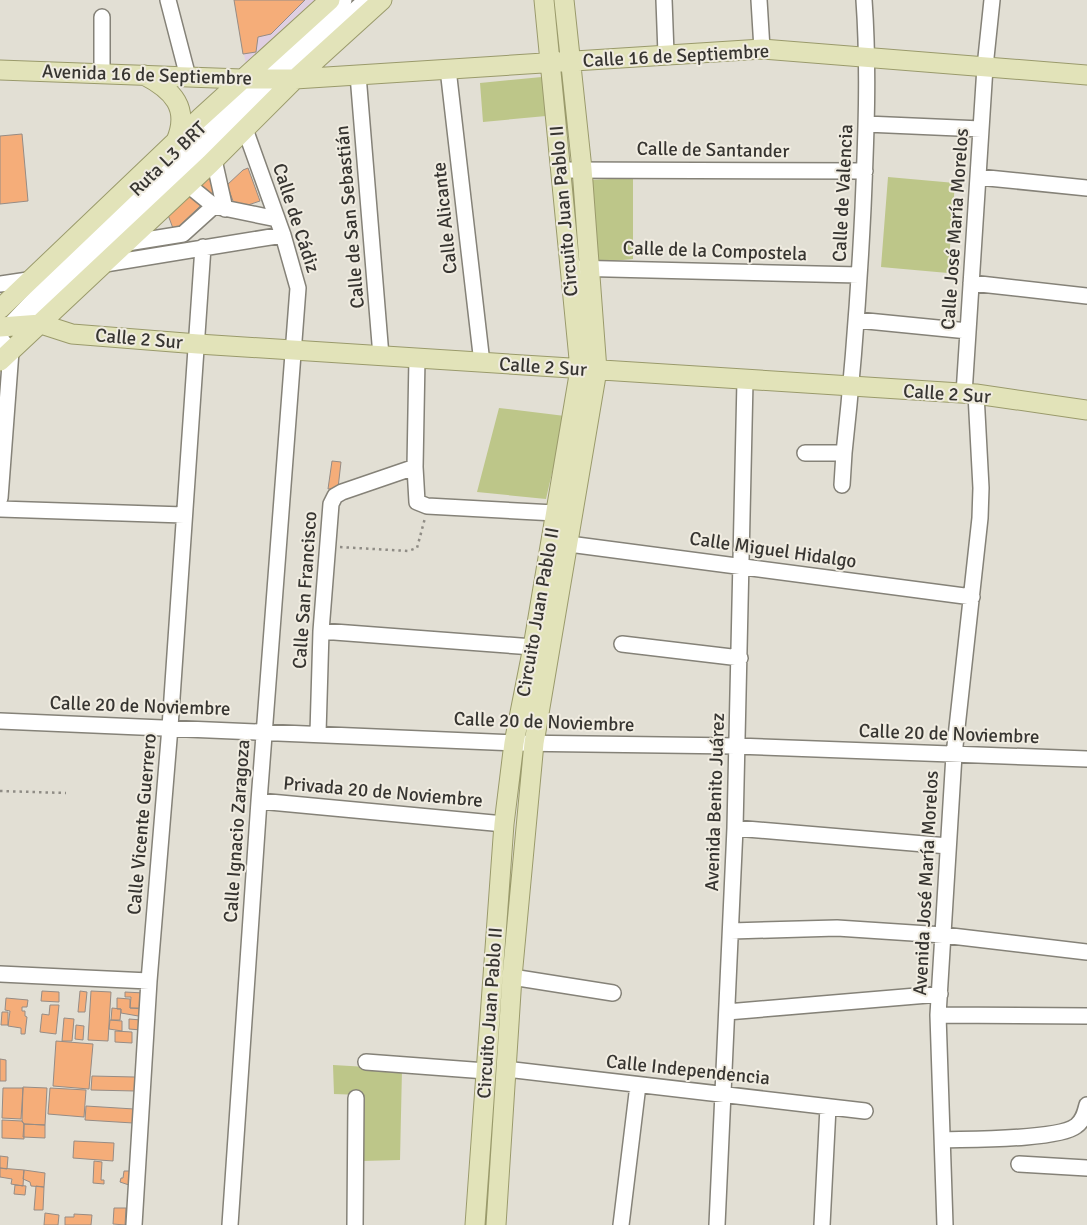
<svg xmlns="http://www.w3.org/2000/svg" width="1087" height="1225" font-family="Signika,sans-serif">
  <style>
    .commercial { fill: #dfcfe2 }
    .green { fill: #bdc689 }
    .building { fill: #f5ad79; stroke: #968c85 }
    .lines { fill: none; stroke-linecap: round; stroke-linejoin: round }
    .minor-casing { stroke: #858278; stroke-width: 18 }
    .major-casing { stroke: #9a9a6b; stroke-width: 21 }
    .path { stroke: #8f8c85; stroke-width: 2.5; stroke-dasharray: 2.5 4; stroke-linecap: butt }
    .minor { stroke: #fff; stroke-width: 15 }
    .major { stroke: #e2e3b9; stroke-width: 19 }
    .labels { text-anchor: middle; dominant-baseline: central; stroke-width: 4; stroke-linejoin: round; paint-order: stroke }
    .street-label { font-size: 19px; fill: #373531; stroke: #f0ece1 }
  </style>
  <rect width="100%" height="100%" fill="#e2dfd4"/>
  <path class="commercial" d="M234 0H321L247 70Z"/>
  <path class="green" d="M542 77 546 116 483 122 480 83Z
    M888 177 955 183 948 273 881 267Z
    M633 178V259L593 263 586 180Z
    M499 408 565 416 546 499 477 492Z
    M333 1065 402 1069 400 1160 362 1161V1095L334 1094Z"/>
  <path class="building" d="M234 0H305L271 34 258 37 256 52 243 54Z
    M22 134 28 201 0 204V136Z
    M248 168 260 201 236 209 227 185 243 170Z
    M213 174 219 188 174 231 168 215Z
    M332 461 341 462 338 488 328 489Z
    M42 991 59 992V1002L41 1001Z
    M80 991 87 992 85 1012H78Z
    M91 991 111 992 108 1041 88 1040Z
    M125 992 144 993 143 1008H130L131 997H125Z
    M6 998 28 1000 27 1007H22V1011H25V1016L27 1017 25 1034H21V1028L8 1026 10 1011 5 1010Z
    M117 998 130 999V1008L144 1009V1017L121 1013V1009H117Z
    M50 1005H59L56 1034 40 1032 42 1014 49 1015Z
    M112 1008 121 1009 120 1020H111Z
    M2 1012H8V1025H1Z
    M64 1018 74 1019 72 1041H62Z
    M129 1019 141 1020V1030L129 1029Z
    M110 1020 122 1021V1031L109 1029Z
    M76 1025 84 1026 83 1040 75 1039Z
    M115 1031 132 1032V1043L115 1042Z
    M56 1041 93 1044 89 1089 53 1086Z
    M0 1059 6 1060V1081H0Z
    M92 1076 135 1077V1091L91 1090Z
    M23 1087 47 1088 45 1125 24 1124 22 1121Z
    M3 1088H23L21 1119 2 1118Z
    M50 1088 86 1090 84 1117 48 1114Z
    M86 1106 134 1109 133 1123 85 1120Z
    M2 1120 22 1121 24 1124V1139L2 1138Z
    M24 1124 45 1125V1138L23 1137Z
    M74 1141 114 1143 113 1161 73 1158Z
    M0 1156 8 1157 7 1169 0 1168Z
    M94 1161 102 1162 101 1180H104V1184L93 1183Z
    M0 1168 24 1170 23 1186 11 1184 12 1179 0 1177Z
    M24 1170 45 1173 44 1187 31 1186 30 1182 23 1179Z
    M124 1171H133L132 1186 120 1182 121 1178H123Z
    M15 1185 26 1186 25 1195 14 1194Z
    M36 1186 44 1187 43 1210H34Z
    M114 1208H126L125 1225 113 1224Z
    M45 1213 59 1215 58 1225H44Z
    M74 1214 92 1215 91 1225H65V1217H74Z"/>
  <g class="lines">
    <defs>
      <path id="minor" d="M168 0 188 77
        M664 0 666 54
        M759 0 762 49
        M448 69 482 363
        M102 73V17
        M358 75 381 356
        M866 124 981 129
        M214 160 225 209
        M561 170 865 171
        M978 177 1087 188
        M188 185 214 206 277 219
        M127 243 183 234 214 206
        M105 264 283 235
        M569 268 859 275
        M971 283 1087 296
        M0 284 28 280 32 286
        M857 320 968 331
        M21 329 278 78 366 0
        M5 330 39 294 344 0
        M0 338 11 351 0 498
        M417 358 415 467 417 502 427 506 555 513
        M964 394 985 67 992 0
        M805 453H844L842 485
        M844 453C853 371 859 290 863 208 866 138 869 70 864 0
        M0 509 184 515
        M569 544 972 597
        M321 631 533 647
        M622 644 740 658
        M0 721 514 743 736 746 1087 759
        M318 733 321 631 331 504 335 496 342 492 415 467
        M259 801 504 824
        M735 828 948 846
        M731 931 837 928 943 935 1087 952
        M0 974 149 981
        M512 977 613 993
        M727 1012 940 994
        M938 1015 1087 1016
        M366 1062 486 1071
        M506 1069 865 1111
        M943 1140C969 1139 1058 1140 1076 1126 1083 1121 1085 1113 1087 1105
        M1019 1164 1087 1168
        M134 1225 149 981 170 727 203 247
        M230 1225 259 801 298 288 283 235 245 129
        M355 1225 356 1098
        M621 1225 638 1085
        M717 1225 735 828 745 381
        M822 1225 828 1107
        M945 1225 938 1015 954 755 980 518 981 488 976 394"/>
      <path id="major" d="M0 70 242 79H295L762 49 1087 75
        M144 75C173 90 190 108 176 141
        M0 309 200 118 330 0
        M0 327 41 324 72 334 198 344 976 394 1087 410
        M0 361 210 164 295 79 382 0
        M475 1225 504 824 514 743 533 647 580 369 544 0
        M496 1225 512 977 534 743 597 370 582 169 564 0"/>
    </defs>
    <use href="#minor" class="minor-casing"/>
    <use href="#major" class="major-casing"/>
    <path class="path" d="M340 547 408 551 417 548 425 518
      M0 791 66 793"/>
    <use href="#minor" class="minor"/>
    <use href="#major" class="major"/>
  </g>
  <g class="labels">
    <g class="street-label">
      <text transform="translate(676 56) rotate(-3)">Calle 16 de Septiembre</text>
      <text transform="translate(147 75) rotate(2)">Avenida 16 de Septiembre</text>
      <text transform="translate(713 150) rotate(1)">Calle de Santander</text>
      <text transform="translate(168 159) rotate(-44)">Ruta L3 BRT</text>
      <text transform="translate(843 193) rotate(-87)">Calle de Valencia</text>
      <text transform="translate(564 211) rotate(-95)">Circuito Juan Pablo II</text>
      <text transform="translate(350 217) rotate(-95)">Calle de San Sebastián</text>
      <text transform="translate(296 218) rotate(72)">Calle de Cádiz</text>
      <text transform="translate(445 218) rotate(-96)">Calle Alicante</text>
      <text transform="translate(955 229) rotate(-86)">Calle José María Morelos</text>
      <text transform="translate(715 251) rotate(2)">Calle de la Compostela</text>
      <text transform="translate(139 339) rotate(5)">Calle 2 Sur</text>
      <text transform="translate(543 367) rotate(4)">Calle 2 Sur</text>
      <text transform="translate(947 394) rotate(4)">Calle 2 Sur</text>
      <text transform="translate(773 550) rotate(8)">Calle Miguel Hidalgo</text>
      <text transform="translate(305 590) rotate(-86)">Calle San Francisco</text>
      <text transform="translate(538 612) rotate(-80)">Circuito Juan Pablo II</text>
      <text transform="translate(140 706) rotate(2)">Calle 20 de Noviembre</text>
      <text transform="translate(544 722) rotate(2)">Calle 20 de Noviembre</text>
      <text transform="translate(949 734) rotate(2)">Calle 20 de Noviembre</text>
      <text transform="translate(383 792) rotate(5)">Privada 20 de Noviembre</text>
      <text transform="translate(715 802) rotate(-88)">Avenida Benito Juárez</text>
      <text transform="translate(142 824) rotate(-85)">Calle Vicente Guerrero</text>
      <text transform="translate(237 831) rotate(-86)">Calle Ignacio Zaragoza</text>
      <text transform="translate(926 883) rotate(-87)">Avenida José María Morelos</text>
      <text transform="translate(490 1013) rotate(-86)">Circuito Juan Pablo II</text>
      <text transform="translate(688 1070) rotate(6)">Calle Independencia</text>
    </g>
  </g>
</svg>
